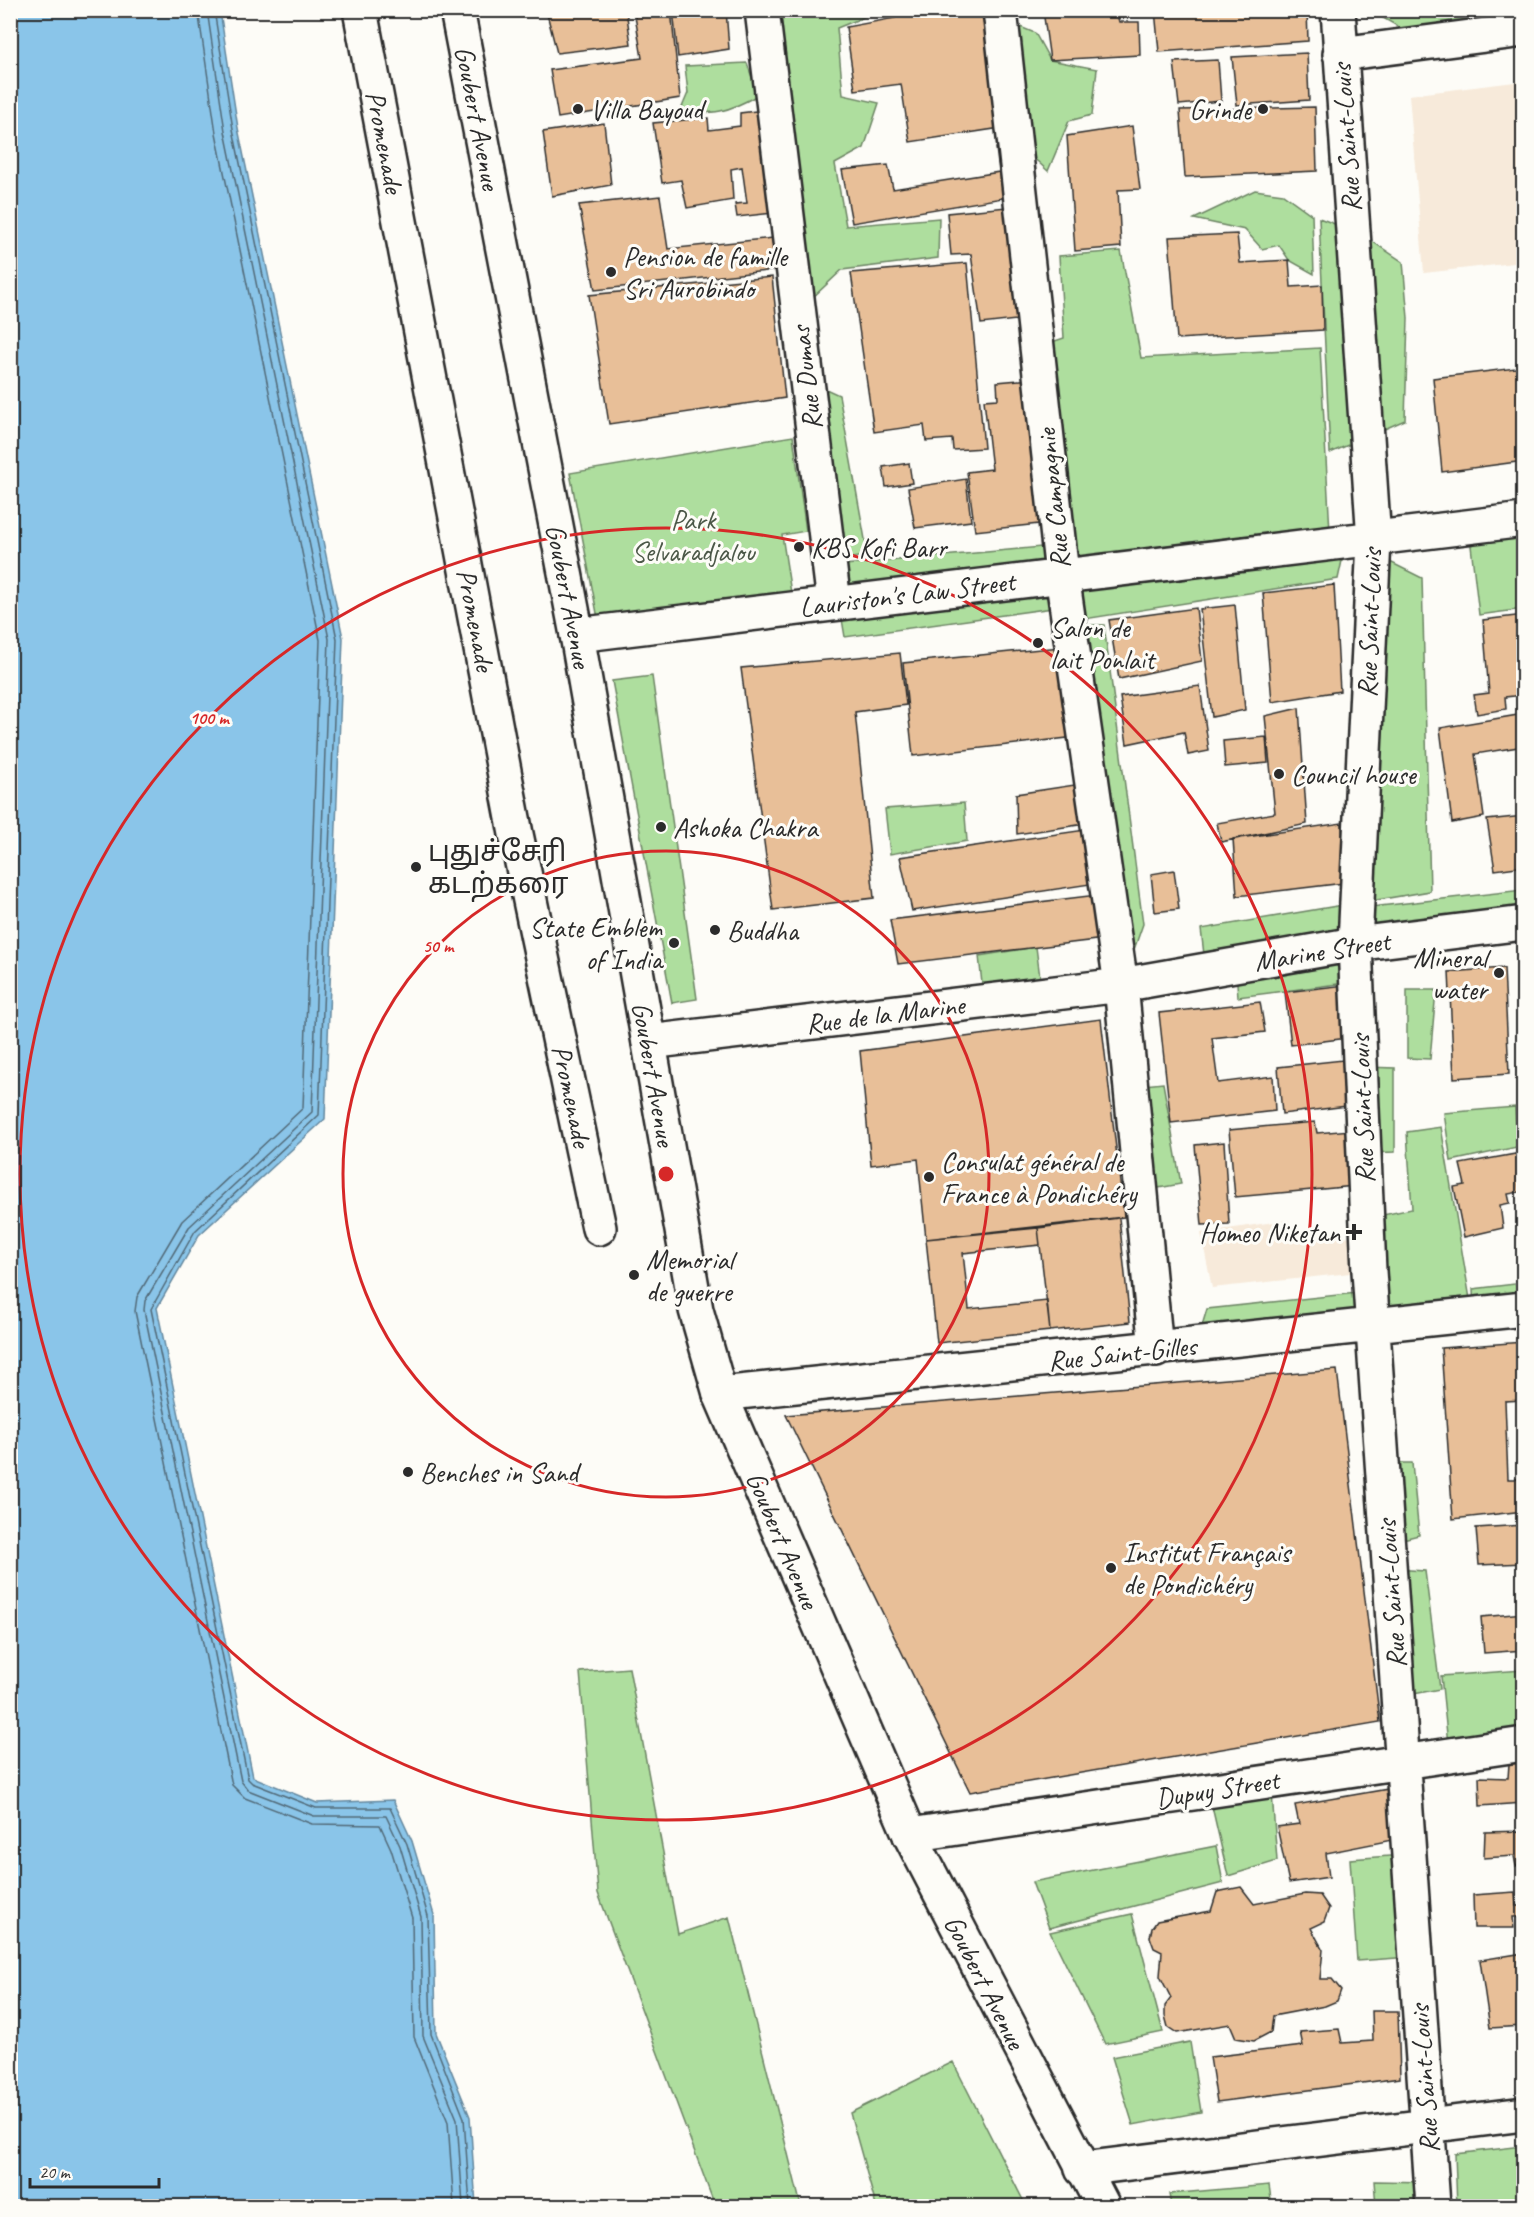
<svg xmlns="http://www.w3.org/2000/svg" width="1534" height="2217" font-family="Caveat,'Noto Sans Tamil',sans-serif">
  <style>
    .built { fill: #f7eada }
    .green { fill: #aede9e; stroke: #6c8464; stroke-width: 1.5 }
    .water { fill: #8ac5e9; stroke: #64879d; stroke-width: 1.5 }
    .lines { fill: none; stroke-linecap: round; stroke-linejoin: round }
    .shore { stroke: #516977; stroke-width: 1.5 }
    .building { fill: #e8bf98; stroke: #2b2b2b; stroke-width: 1.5 }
    .street-casing { stroke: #2b2b2b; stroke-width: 38 }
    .secondary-casing { stroke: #2b2b2b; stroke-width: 38 }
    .street { stroke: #fdfcf7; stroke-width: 33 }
    .secondary { stroke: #fdfcf7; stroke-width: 33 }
    .ring { fill: none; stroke: #d62828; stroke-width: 3 }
    .poi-dot { fill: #2b2b2b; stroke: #fdfcf7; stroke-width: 2 }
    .labels { text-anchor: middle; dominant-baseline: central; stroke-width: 6; stroke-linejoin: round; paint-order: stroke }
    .poi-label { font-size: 28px; fill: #2b2b2b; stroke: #fdfcf7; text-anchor: start }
    .street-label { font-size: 28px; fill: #2b2b2b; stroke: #fdfcf7 }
    .park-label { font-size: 28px; fill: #4c5848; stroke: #fdfcf7 }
    .centre { fill: #d62828; stroke: #fdfcf7; stroke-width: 3 }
    .ring-label { font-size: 18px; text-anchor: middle; font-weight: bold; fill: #d62828; stroke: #fdfcf7; stroke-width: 6; stroke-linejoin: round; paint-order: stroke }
  </style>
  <rect width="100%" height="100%" fill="#fdfcf7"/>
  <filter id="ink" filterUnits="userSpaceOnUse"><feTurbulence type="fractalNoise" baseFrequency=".0167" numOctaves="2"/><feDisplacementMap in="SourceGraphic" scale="12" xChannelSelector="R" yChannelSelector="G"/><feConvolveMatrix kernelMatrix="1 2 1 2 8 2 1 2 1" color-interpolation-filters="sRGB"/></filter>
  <g filter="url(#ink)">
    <path class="built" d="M1523 81V262L1424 273 1409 95Z
      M1288 1220 1297 1239 1358 1236 1369 1271 1212 1288 1201 1233Z"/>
    <path class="green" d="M771 11H879L837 28 843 95 879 103 864 148 835 164 846 226 939 218 938 258 842 270 809 301Z
      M1377 11H1505L1496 22 1404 30 1378 15Z
      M1013 24 1035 33 1050 60 1097 69 1092 115 1069 121 1048 171 1027 152Z
      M747 63 758 95C726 113 716 114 680 112L688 93 685 66Z
      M1255 190 1283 194 1312 215 1314 274 1289 260 1279 245 1262 249 1245 230 1194 219Z
      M1319 218 1361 234 1403 262 1408 318 1405 420 1330 453Z
      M1121 251 1141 358 1320 348 1330 532 1068 567 1043 345 1064 338 1059 256Z
      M815 384 839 395 868 556 835 560Z
      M793 436 806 531 782 535 793 606 600 629 570 473Z
      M1523 533V609L1479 615 1470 537Z
      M1052 546 1060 607 845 637 833 566Z
      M1343 556 1338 579 1072 621 1070 580Z
      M1380 557 1422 578 1430 891 1365 902Z
      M1076 625H1104L1143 924 1130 961Z
      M652 676 697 999 672 1003 612 681Z
      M964 803 967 841 890 854 885 809Z
      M1523 890V913L1366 933 1371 907Z
      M1349 904V936L1205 963 1201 929Z
      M1036 947 1041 985 983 993 979 956Z
      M1351 950 1353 982 1238 997 1236 970Z
      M1407 990H1436L1430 1059 1407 1058Z
      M1365 1067 1395 1068V1152L1368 1153Z
      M1163 1083 1181 1184 1147 1190 1135 1086Z
      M1515 1107 1517 1147 1451 1161 1444 1113Z
      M1441 1127 1471 1305 1377 1317 1373 1217 1412 1209 1407 1132Z
      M1523 1283V1304L1474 1309 1473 1289Z
      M1366 1292 1368 1321 1197 1342 1207 1309Z
      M1384 1463H1412L1419 1535 1391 1542Z
      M1394 1569 1425 1571 1440 1689 1403 1696Z
      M629 1668 678 1934 729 1917 801 2206H715L598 1893 580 1672Z
      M1523 1670V1731L1448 1744 1441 1676Z
      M1272 1793 1277 1861 1228 1876 1211 1802Z
      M1216 1846 1223 1883 1049 1928 1032 1882Z
      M1403 1855 1410 1957 1357 1961 1350 1859Z
      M1132 1914 1163 2032 1105 2044 1050 1932Z
      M1190 2042 1201 2112 1133 2125 1112 2057Z
      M953 2062 1026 2206H876L850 2113Z
      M1523 2146V2206H1457L1455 2154Z
      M1374 2181 1427 2182 1428 2206H1376Z
      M1269 2185 1272 2206H1171L1169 2194Z"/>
    <path class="water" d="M11 10 220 11 238 128 343 638 325 1119 199 1235 157 1308 253 1777 317 1803 393 1800 412 1841 434 1915 436 2033 470 2117 476 2206H11Z"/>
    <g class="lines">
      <path class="shore" d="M198 10 216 133 320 640 303 1108 182 1221 137 1297 135 1311 232 1785 245 1798 312 1824 380 1825 391 1849 412 1918 414 2037 448 2122 454 2206
        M207 10 225 131 329 639 312 1112 189 1227 145 1301 144 1310 241 1781 248 1790 314 1816H386L400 1846 421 1917 423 2036 457 2119 463 2206
        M214 10 233 129 337 639 319 1115 195 1231 151 1309 248 1779 252 1783 316 1808H390L407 1844 428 1916 431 2034 464 2118 470 2206"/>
    </g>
    <path class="building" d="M546 10H626L631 44 557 53Z
      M634 10H671L680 98 558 118 550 70 642 58Z
      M673 10H726L729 49 678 57Z
      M893 10H990L1007 127 910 142 901 84 855 90 846 27 895 18Z
      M1043 10H1116L1119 22H1139L1140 55 1050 60Z
      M1155 10H1307L1308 41 1159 52Z
      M1307 53 1309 100 1237 105 1232 57Z
      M1218 60 1221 101 1179 105 1174 62Z
      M1315 107 1317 171 1185 177 1180 110Z
      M764 110 782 212 737 217 735 204 747 203 742 167 731 169 733 200 687 208 681 180 662 183 653 123 708 118 709 130 740 126V113Z
      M604 123 611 185 552 196 543 132Z
      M1132 126 1140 189 1118 190 1121 247 1075 251 1067 136Z
      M1009 147 1015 196 852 223 842 170 888 165 893 189 999 172 996 148Z
      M660 196 668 249 773 238 776 270 595 290 579 205Z
      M1017 206 1026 319 981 324 971 254 951 255 947 213Z
      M1237 234 1240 263 1289 260 1291 287 1322 285 1323 330 1177 339 1169 237Z
      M967 263 984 448 953 450 952 439 926 441 924 425 874 432 851 273Z
      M772 277 785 398 609 424 589 295Z
      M1524 367V461L1442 472 1433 378Z
      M1032 379 1048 523 975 531 967 472 992 469 984 400 998 399 997 382Z
      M909 463 912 483 886 487 883 467Z
      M966 479 971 521 915 528 908 488Z
      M1334 585 1340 691 1272 702 1263 593Z
      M1235 605 1245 710 1212 717 1200 609Z
      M1196 608 1202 661 1119 679 1109 620Z
      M1524 615V695L1505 697 1506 709 1477 714 1474 695 1489 693 1483 620Z
      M1060 647 1076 737 913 756 903 663Z
      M900 653 906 705 855 712 874 898 773 910 741 668Z
      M1200 686 1209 751 1188 755 1184 732 1127 744 1120 697Z
      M1299 708 1307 824 1221 842 1217 823 1275 813 1265 716Z
      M1524 714V746L1475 754 1484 817 1452 823 1440 728Z
      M1266 737 1268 763 1225 767 1223 741Z
      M1081 784 1085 824 1017 834 1016 794Z
      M1524 816V866L1495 870 1487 820Z
      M1342 823 1344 883 1237 896 1233 839Z
      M1085 830 1097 883 912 911 900 857Z
      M1174 870 1179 909 1155 912 1151 874Z
      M1097 895 1104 939 898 964 890 920Z
      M1504 968 1509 1074 1454 1078 1449 972Z
      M1346 985 1348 1038 1291 1045 1285 992Z
      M1260 1002 1265 1032 1212 1038 1218 1083 1273 1076 1275 1111 1171 1123 1159 1013Z
      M1101 1019 1124 1217 926 1239 918 1159 871 1165 860 1051Z
      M1343 1060 1347 1106 1282 1114 1278 1067Z
      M1315 1122 1317 1133 1351 1130 1355 1186 1235 1197 1229 1130Z
      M1224 1142 1229 1224 1202 1225 1195 1145Z
      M1521 1153 1524 1183 1519 1184 1520 1192 1508 1194 1510 1203 1500 1205 1503 1228 1464 1237 1454 1187 1465 1185 1460 1164Z
      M1119 1218 1130 1322 1050 1331 1038 1228Z
      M1038 1228 1040 1245 963 1253 969 1309 1047 1301 1050 1331 937 1343 926 1239Z
      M1524 1342V1400L1505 1401 1508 1479H1524V1511L1453 1519 1441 1348Z
      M1337 1370 1380 1722 970 1792 786 1415Z
      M1524 1525V1563L1479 1565 1476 1528Z
      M1524 1613V1650L1484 1653 1481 1617Z
      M1524 1763V1803L1480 1806 1479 1777 1508 1778 1509 1764Z
      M1394 1788 1397 1839 1326 1853 1329 1877 1289 1883 1277 1827 1299 1824 1295 1805Z
      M1524 1831V1865L1516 1866 1514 1856 1484 1858 1485 1832Z
      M1241 1887 1254 1904 1305 1894 1320 1895 1329 1908 1324 1922 1311 1928 1323 1950 1320 1979H1332L1341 1990 1337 2001 1325 2006 1273 2016 1271 2032 1254 2041 1236 2038 1230 2024 1177 2033 1168 2027 1165 2016V2006L1171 1998 1160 1976 1162 1952 1154 1948 1150 1937 1152 1928 1157 1921 1211 1911 1217 1892Z
      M1515 1892 1516 1906H1524V1917H1513L1514 1928H1474L1473 1895Z
      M1524 1953V2026L1490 2028 1480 1960Z
      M1372 2011H1398L1400 2078 1217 2102 1210 2057 1303 2046 1300 2032 1339 2029 1342 2043 1373 2041Z"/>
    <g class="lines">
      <defs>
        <path id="street" d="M360 10 516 834 599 1228
          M762 10 834 603
          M1000 10 1062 575 1121 985 1156 1350
          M1338 10 1374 540 1355 944 1369 1271 1433 2206
          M1340 54 1524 30
          M577 635 1524 520
          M649 1042 1121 985 1355 944 1524 923
          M720 1394 1524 1309
          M910 1835 1524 1744
          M1082 2169 1524 2114"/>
        <path id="secondary" d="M457 10 577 635 696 1310 720 1394 910 1835 1103 2206"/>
      </defs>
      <use href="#street" class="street-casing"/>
      <use href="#secondary" class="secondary-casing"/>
      <use href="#street" class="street"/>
      <use href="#secondary" class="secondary"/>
    </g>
  </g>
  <g class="ring">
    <circle cx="666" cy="1174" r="323"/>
    <circle cx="666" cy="1174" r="646"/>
  </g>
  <g class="poi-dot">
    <circle cx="578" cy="109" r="6"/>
    <circle cx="1263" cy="109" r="6"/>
    <circle cx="611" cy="272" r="6"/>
    <circle cx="799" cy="547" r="6"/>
    <circle cx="1038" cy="643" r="6"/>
    <circle cx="1279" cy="774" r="6"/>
    <circle cx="661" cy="827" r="6"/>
    <circle cx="416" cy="867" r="6"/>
    <circle cx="715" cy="930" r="6"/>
    <circle cx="674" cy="943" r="6"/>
    <circle cx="1499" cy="973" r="6"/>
    <circle cx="929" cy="1177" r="6"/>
    <path d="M1351 1223h6v6h6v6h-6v6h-6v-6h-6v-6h6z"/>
    <circle cx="634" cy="1275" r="6"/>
    <circle cx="408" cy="1472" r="6"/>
    <circle cx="1111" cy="1568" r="6"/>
  </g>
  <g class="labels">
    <g class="poi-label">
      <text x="590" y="109">Villa Bayoud</text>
      <text x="1251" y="109" text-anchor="end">Grinde</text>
      <text x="623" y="256">Pension de famille<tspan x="623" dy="32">Sri Aurobindo</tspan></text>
      <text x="811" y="547">KBS Kofi Barr</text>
      <text x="1050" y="627">Salon de<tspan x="1050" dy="32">lait Ponlait</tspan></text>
      <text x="1291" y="774">Council house</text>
      <text x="673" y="827">Ashoka Chakra</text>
      <text x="428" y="851">புதுச்சேரி<tspan x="428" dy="32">கடற்கரை</tspan></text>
      <text x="662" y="927" text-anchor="end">State Emblem<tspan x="662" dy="32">of India</tspan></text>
      <text x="727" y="930">Buddha</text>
      <text x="1487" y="957" text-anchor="end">Mineral<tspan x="1487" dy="32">water</tspan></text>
      <text x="941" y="1161">Consulat général de<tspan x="941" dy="32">France à Pondichéry</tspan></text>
      <text x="1340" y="1232" text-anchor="end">Homeo Niketan</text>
      <text x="646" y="1259">Memorial<tspan x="646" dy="32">de guerre</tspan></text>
      <text x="420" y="1472">Benches in Sand</text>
      <text x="1123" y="1552">Institut Français<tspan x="1123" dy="32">de Pondichéry</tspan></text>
    </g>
    <g class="street-label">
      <text transform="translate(478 118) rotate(79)">Goubert Avenue</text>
      <text transform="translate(1346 138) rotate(-94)">Rue Saint-Louis</text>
      <text transform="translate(385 142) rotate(79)">Promenade</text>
      <text transform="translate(806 378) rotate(-97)">Rue Dumas</text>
      <text transform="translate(1053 499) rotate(-96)">Rue Campagnie</text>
      <text transform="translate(907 594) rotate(-7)">Lauriston's Law Street</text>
      <text transform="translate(569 596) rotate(79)">Goubert Avenue</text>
      <text transform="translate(476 620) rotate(79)">Promenade</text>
      <text transform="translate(1369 623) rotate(-88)">Rue Saint-Louis</text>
      <text transform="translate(1322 951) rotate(-9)">Marine Street</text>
      <text transform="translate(885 1014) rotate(-7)">Rue de la Marine</text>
      <text transform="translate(654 1074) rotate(80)">Goubert Avenue</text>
      <text transform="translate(572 1096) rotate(78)">Promenade</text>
      <text transform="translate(1362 1109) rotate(-92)">Rue Saint-Louis</text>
      <text transform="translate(1122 1353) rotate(-6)">Rue Saint-Gilles</text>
      <text transform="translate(783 1540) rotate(67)">Goubert Avenue</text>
      <text transform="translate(1391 1594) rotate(-94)">Rue Saint-Louis</text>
      <text transform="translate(1217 1789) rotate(-9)">Dupuy Street</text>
      <text transform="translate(985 1982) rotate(63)">Goubert Avenue</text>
      <text transform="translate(1424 2079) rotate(-94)">Rue Saint-Louis</text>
    </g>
    <g class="park-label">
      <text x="693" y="519">Park<tspan x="693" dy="32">Selvaradjalou</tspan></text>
    </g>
  </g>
  <circle cx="666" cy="1174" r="9" class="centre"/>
  <g class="ring-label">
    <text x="209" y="724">100 m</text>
    <text x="438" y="952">50 m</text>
  </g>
  <rect width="1534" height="2217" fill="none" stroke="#fdfcf7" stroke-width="36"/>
  <rect x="18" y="18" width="1498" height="2181" fill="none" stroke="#2b2b2b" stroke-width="2" filter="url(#ink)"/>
  <path d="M30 2178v9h129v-9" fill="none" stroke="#2b2b2b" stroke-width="3"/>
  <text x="39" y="2178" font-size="18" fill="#2b2b2b" stroke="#fdfcf7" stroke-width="4.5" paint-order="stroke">20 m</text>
</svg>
